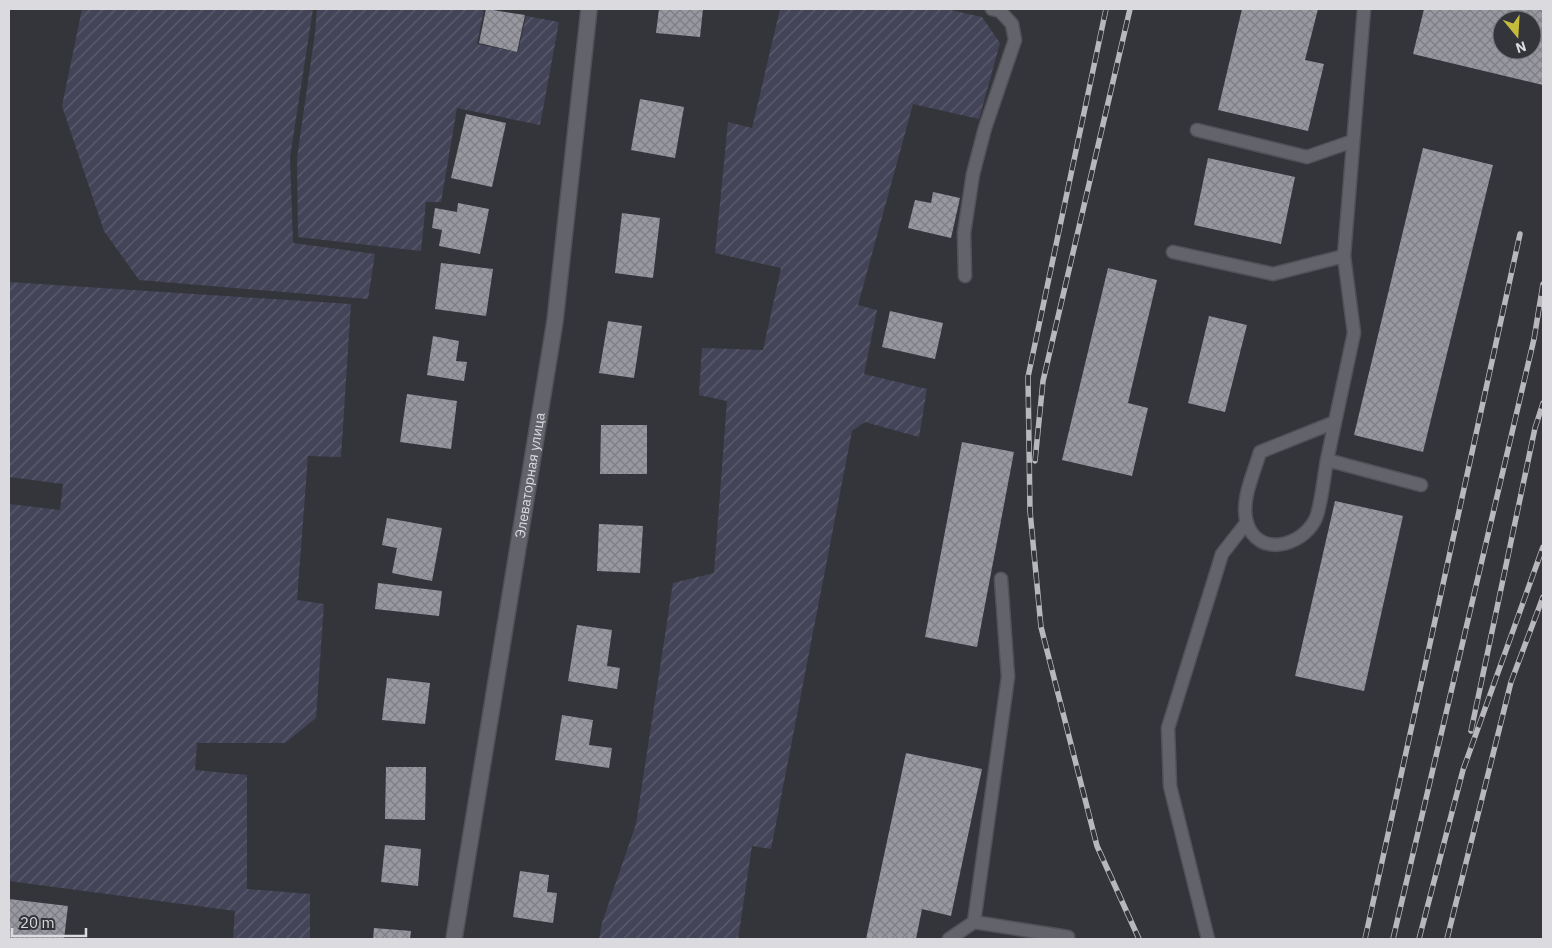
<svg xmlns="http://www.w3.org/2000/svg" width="1552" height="948" font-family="'IBM Plex Sans',sans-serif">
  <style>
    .garden { fill: url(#garden-furrows) }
    .building { fill: url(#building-cross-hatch); fill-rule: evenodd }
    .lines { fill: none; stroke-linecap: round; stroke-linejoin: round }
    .lane-casing { stroke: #515157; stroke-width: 15 }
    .street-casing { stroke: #515157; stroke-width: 18 }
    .lane { stroke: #63636b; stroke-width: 12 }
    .street { stroke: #63636b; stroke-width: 15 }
    .rail-casing { stroke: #b8b8bc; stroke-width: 5.5 }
    .rail { stroke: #34343b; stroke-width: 4; stroke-dasharray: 11; stroke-linecap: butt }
    .labels { text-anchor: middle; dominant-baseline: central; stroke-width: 5; stroke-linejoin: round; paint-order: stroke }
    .street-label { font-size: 14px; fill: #dbdbdf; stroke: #34343b }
  </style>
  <defs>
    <pattern id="garden-furrows" width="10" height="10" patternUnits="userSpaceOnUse" patternTransform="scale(1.25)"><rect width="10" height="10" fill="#444458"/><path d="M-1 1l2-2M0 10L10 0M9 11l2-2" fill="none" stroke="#5e5e70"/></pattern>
    <pattern id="building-cross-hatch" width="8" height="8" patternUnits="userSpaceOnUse" patternTransform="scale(1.25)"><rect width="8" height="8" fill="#9798a0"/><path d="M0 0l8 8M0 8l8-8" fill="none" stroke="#7e7e84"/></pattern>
  </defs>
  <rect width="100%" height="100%" fill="#34343b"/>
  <path class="garden" d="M82 9H313L290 157 293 243 375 254 368 299 139 280 104 231 62 106Z
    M317 9H484L477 44 518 52 526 16 559 22 540 125 457 108 441 202H426L421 251 298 237 297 158 315 33Z
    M780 9H946L982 17 1000 43 979 119 913 104 858 305 877 310 864 374 927 389 919 437 865 422 852 431 771 849 752 846 738 939H599L602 923 636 824 673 583 714 573 727 401 699 395 702 348 763 350 781 268 715 253 728 122 752 128Z
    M9 282 351 304 341 457 308 456 297 600 324 604 316 718 285 743H197L195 770 247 775V889L310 894V939H233L235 911 9 881V504L60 510 63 484 9 477Z"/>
  <path class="building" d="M486 9 525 15 517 52 479 43Z
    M659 9H703L700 37 656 33Z
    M1242 9H1318L1305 60 1324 64 1308 131 1218 110Z
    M1424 9H1543V85L1413 54ZM1502 20H1532V50H1502Z
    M640 99 684 107 675 158 631 150Z
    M466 114 506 123 492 187 451 178Z
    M1423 148 1493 165 1423 452 1354 435Z
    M1208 158 1295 177 1281 244 1194 225Z
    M933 192 960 198 951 238 908 228 915 200 931 203Z
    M458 203 489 209 480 254 439 246 442 230 432 228 435 208 457 212Z
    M622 213 660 218 653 278 615 273Z
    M441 263 493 269 486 316 435 309Z
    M1108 268 1157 280 1128 403 1148 408 1132 476 1062 460Z
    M890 311 943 323 935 359 882 347Z
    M1209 316 1247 325 1225 412 1188 403Z
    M608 321 642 326 634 378 599 373Z
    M433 336 459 341 456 361 467 362 464 381 427 375Z
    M407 394 457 401 451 449 400 442Z
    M601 425H647V474H600Z
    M962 442 1014 452 977 647 925 637Z
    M1335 501 1403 516 1364 691 1295 676Z
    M387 518 442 528 432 581 392 573 397 548 382 545Z
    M599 524 643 526 640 573 597 571Z
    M378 583 442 591 439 616 375 609Z
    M577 625 612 630 607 666 620 668 617 689 568 681Z
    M387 678 430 683 425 724 382 720Z
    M562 715 593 720 589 745 612 748 609 768 555 760Z
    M906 753 982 769 951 916 922 909 916 939H866Z
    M386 767H426L425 820 385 819Z
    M385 845 421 849 418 886 381 882Z
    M520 871 549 875 547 892 557 893 553 923 513 917Z
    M9 899 68 906 64 939H9Z
    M374 928 411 931 410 939H373Z"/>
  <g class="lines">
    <defs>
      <path id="lane" d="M1364 9 1344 256 1354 333 1335 422 1260 452C1254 473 1240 501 1247 523 1258 557 1301 547 1315 520 1321 509 1324 475 1327 460L1421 485
        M1197 130 1307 157 1353 141
        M1173 252 1273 274 1344 256
        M965 276 964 233 973 174 985 128 1015 40 1012 24 1000 11 992 9
        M1327 460 1335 422
        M974 922 1068 937
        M949 939 974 922 1008 677 1001 579
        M1208 939 1170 786 1168 728 1222 554 1247 522"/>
      <g id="street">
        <path id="s1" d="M454 939 555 321 589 9"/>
      </g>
    </defs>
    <use href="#lane" class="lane-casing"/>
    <use href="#street" class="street-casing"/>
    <use href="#lane" class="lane"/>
    <use href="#street" class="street"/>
    <defs>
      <path id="rail" d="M1106 9 1028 377 1030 511 1041 627 1097 846 1139 939
        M1035 461 1043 381 1130 9
        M1471 731 1535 428 1543 403
        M1365 939 1520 234
        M1393 939 1534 339 1543 284
        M1419 939 1463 770 1543 547
        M1447 939 1511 682 1543 597"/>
    </defs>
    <use href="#rail" class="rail-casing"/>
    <use href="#rail" class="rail"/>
  </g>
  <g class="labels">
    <g class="street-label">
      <text stroke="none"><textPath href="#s1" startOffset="470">Элеваторная улица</textPath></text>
    </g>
  </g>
  <rect width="1552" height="948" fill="none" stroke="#dbdbdf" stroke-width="20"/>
  <g transform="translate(1517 35) rotate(162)"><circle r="24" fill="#34343b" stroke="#77777d"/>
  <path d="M0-4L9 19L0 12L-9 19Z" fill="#c6bc3c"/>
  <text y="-8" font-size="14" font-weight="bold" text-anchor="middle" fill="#dbdbdf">N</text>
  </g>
  <path d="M12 928v8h74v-8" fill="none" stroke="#dbdbdf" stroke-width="2.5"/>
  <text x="20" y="928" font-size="15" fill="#dbdbdf" stroke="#34343b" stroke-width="4" paint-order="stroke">20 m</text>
</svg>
